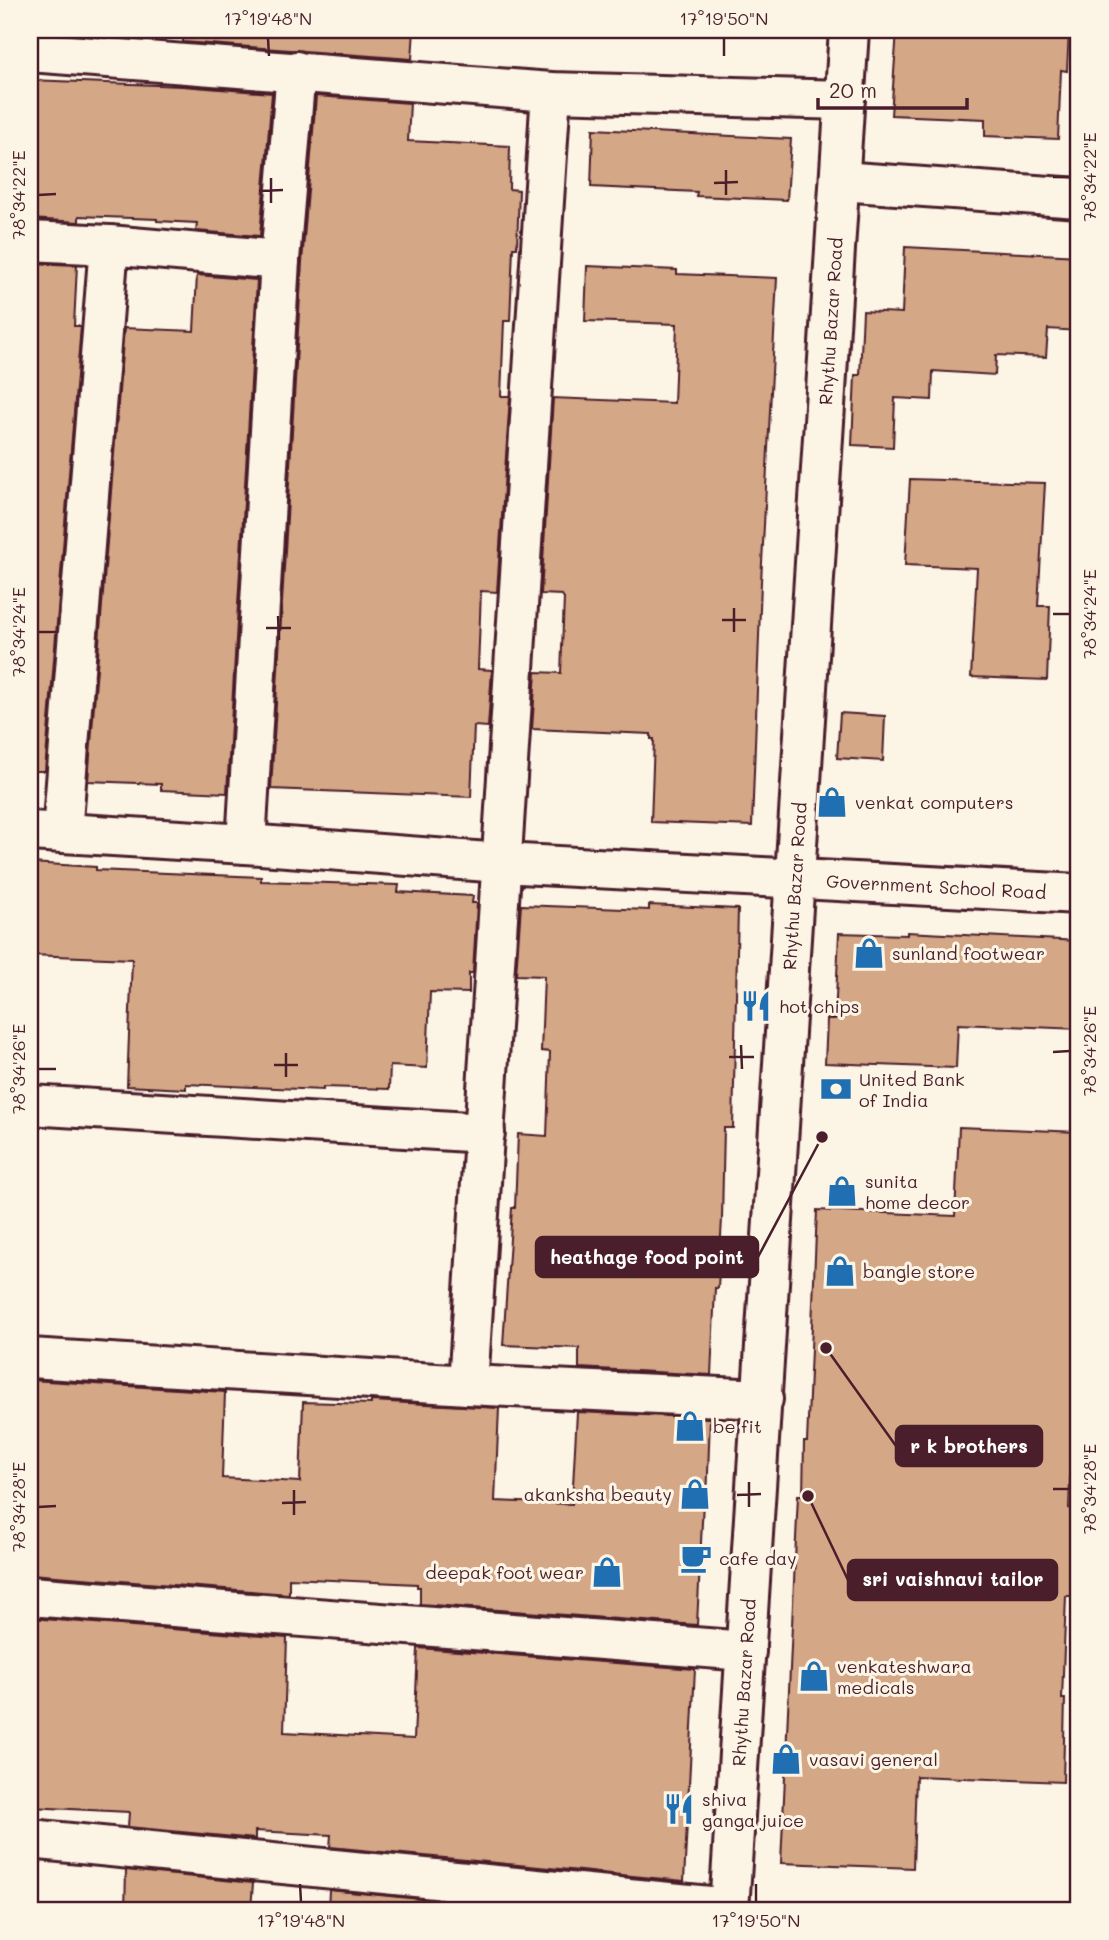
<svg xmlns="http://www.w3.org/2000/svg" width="1109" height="1940" font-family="Mali,sans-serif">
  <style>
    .building { fill: #d4a786; stroke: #4a1f2b; stroke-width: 2 }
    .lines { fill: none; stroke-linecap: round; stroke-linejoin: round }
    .minor-casing { stroke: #4a1f2b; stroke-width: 44 }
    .minor { stroke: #fcf5e5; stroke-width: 38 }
    .ticks { fill: none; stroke: #4a1f2b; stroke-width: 2.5 }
    .labels { text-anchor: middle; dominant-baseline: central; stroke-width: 6; stroke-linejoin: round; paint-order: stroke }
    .street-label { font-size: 18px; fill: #4a1f2b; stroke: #fcf5e5 }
    .poi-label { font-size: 18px; fill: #4a1f2b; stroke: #fcf5e5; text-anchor: start }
    .leader { fill: none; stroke: #4a1f2b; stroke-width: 2.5 }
    .callout-dot { fill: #4a1f2b; stroke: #fcf5e5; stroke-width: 2.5 }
    .callout { fill: #4a1f2b; stroke: #4a1f2b; stroke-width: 2.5 }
    .callout-label { font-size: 19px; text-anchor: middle; font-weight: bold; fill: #fff }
    .neatline { fill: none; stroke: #4a1f2b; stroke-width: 2.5 }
    .ticks-label { font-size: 18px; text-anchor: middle; fill: #4a1f2b }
  </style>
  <rect width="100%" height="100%" fill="#fcf5e5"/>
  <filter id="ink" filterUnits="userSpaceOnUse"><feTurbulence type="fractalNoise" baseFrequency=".0143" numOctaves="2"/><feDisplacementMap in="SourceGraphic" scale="14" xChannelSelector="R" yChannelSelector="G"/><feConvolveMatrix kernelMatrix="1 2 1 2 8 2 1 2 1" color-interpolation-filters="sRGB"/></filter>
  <g filter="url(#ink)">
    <path class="building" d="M183 30H414L412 59 183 42Z
      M897 30H1069L1067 71 1061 70 1058 139 985 136V119L891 115Z
      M30 80 182 86 272 93 260 236 196 231 197 223 157 221V219L79 216V222L30 219Z
      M316 96 410 103 408 141 510 146 509 189 519 190 517 248H513L510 321H504L501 396H510L497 592 481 591 478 669 492 670 488 727 474 726 471 797 271 789 302 262Z
      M593 129 791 139 787 200 696 196 697 192 591 187Z
      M905 247 1079 256V331L1048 329 1046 357 996 355 995 375 933 371 932 400 895 398 893 447 852 445 855 375H860L863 311 902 313Z
      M30 263 77 265 74 326H81L45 771H30Z
      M587 266 677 270V274L777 278 761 582 752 826 651 822 654 739H651V734L532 729 536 672 561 673 564 598 562 595 541 594 553 398 674 403 677 324 585 321Z
      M197 275 257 280 227 793 161 790V784L88 781 124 328 194 331Z
      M910 479 1045 483 1038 606H1050L1047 680 971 677 977 568 905 565Z
      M840 713 885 716 883 761 837 758Z
      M30 863 96 867V870L261 877V881L399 885 398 892 473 896 472 903H477L473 973H469V993L430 992 427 1068 390 1066 389 1089 323 1087V1090L186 1084V1089L127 1086 132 959 30 955Z
      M521 905 649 910V905L738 909 733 1128H724L722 1219 718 1288H715L711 1375 579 1368V1348L503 1345 512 1208H515L518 1134 547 1136 550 1052 541 1051 544 976 516 975Z
      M907 932 1079 941V1029L958 1024 956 1068 825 1063 827 1019H835L839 933 907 935Z
      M959 1127 1079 1132V1305H1077L1069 1508 1079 1509V1550L1077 1596H1066L1062 1699H1065L1063 1782 916 1776 913 1868 781 1863 798 1495H803L804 1442H807L817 1210 955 1216Z
      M30 1380 225 1392 222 1478 300 1482 303 1402 371 1404V1401L499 1408 495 1501 572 1504 577 1412 710 1418 707 1501H703L697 1625 420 1604V1587H417V1584L289 1578V1594L30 1574Z
      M30 1618 287 1638 284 1732 414 1739 418 1648 695 1669 684 1881 330 1847 331 1835 255 1831V1839L128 1827 129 1812 30 1807Z
      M126 1870 253 1883 251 1910H125Z
      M329 1890 530 1910H328Z"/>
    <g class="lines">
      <defs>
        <g id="minor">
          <path d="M30 52 551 92 845 100"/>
          <path d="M840 181 1079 198"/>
          <path d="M30 241 109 245 280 260"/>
          <path id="s1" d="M30 831 246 844 502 863 1079 894"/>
          <path d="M62 833 109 245"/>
          <path d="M246 844 280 260 296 71"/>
          <path d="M30 1105 485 1133"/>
          <path d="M30 1358 468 1385 763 1399"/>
          <path d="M468 1385 551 92"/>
          <path d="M30 1596 746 1651"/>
          <path d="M30 1839 730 1908"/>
          <path id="s2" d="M729 1910 849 30"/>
        </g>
      </defs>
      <use href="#minor" class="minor-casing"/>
      <use href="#minor" class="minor"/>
    </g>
  </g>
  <path class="ticks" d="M268 38 269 56M724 38V56M726 170V195M1053 177H1070M271 178V203M714 183 738 182M259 191 283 190M38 195 56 194M734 608V632M1053 614H1070M278 616 279 640M722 620H746M266 628H291M38 632H56M741 1045 742 1069M1053 1052 1070 1051M286 1053V1077M729 1057H754M274 1065H298M38 1069H56M749 1482V1507M1053 1489H1070M294 1490V1515M737 1495 761 1494M282 1503 306 1502M38 1507 56 1506M300 1884 301 1902M756 1884V1902"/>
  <defs>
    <symbol id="shop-bare" viewBox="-9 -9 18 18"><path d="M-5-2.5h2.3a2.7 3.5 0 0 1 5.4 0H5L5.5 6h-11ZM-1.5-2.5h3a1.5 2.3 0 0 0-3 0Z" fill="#1f6fb2" stroke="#fcf5e5" stroke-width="2.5" paint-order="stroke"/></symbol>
    <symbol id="restaurant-bare" viewBox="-9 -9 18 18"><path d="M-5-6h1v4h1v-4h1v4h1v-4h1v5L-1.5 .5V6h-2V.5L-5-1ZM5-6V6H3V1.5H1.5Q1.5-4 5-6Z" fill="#1f6fb2" stroke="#fcf5e5" stroke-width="2.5" paint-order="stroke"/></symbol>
    <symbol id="bank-bare" viewBox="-9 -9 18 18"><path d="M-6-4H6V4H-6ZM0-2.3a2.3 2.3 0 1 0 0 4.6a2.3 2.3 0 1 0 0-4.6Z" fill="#1f6fb2" stroke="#fcf5e5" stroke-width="2.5" paint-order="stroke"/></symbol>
    <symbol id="cafe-bare" viewBox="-9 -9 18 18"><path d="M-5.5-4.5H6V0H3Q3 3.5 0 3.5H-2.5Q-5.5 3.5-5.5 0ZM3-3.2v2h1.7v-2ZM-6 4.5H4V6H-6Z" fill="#1f6fb2" stroke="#fcf5e5" stroke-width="2.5" paint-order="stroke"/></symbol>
  </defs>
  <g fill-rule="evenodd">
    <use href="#shop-bare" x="810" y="780" width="44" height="44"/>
    <use href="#shop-bare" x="847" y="931" width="44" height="44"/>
    <use href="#restaurant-bare" x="734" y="984" width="44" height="44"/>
    <use href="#bank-bare" x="814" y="1067" width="44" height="44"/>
    <use href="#shop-bare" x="820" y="1169" width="44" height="44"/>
    <use href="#shop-bare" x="818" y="1249" width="44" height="44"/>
    <use href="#shop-bare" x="668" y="1404" width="44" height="44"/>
    <use href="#shop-bare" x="673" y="1472" width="44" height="44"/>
    <use href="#cafe-bare" x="674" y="1536" width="44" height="44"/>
    <use href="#shop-bare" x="585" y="1550" width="44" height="44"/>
    <use href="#shop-bare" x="792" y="1654" width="44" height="44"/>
    <use href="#shop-bare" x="764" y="1737" width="44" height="44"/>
    <use href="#restaurant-bare" x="657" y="1787" width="44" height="44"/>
  </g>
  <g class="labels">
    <g class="street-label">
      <text stroke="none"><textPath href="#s2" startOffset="1592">Rhythu Bazar Road</textPath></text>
      <text stroke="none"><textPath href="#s2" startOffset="1026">Rhythu Bazar Road</textPath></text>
      <text stroke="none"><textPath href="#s1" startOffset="908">Government School Road</textPath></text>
      <text stroke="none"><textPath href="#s2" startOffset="228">Rhythu Bazar Road</textPath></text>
    </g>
    <g class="poi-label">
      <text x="855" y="802">venkat computers</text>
      <text x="892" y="953">sunland footwear</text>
      <text x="779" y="1006">hot chips</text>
      <text x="859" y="1079">United Bank<tspan x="859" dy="21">of India</tspan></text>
      <text x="865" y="1181">sunita<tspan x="865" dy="21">home decor</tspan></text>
      <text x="863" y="1271">bangle store</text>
      <text x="713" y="1426">be fit</text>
      <text x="672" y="1494" text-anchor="end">akanksha beauty</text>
      <text x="719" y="1558">cafe day</text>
      <text x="584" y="1572" text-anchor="end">deepak foot wear</text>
      <text x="837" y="1666">venkateshwara<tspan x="837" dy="21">medicals</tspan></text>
      <text x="809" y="1759">vasavi general</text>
      <text x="702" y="1799">shiva<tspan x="702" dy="21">ganga juice</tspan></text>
    </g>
  </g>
  <path class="leader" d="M822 1137L758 1257M826 1348L896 1446M808 1496L848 1580"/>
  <g class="callout-dot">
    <circle cx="822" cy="1137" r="7"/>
    <circle cx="826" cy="1348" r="7"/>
    <circle cx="808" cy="1496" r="7"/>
  </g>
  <g class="callout">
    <rect x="536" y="1237" width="222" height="40" rx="7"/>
    <rect x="896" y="1426" width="146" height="40" rx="7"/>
    <rect x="848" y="1560" width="209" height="40" rx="7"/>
  </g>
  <g class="callout-label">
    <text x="647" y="1264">heathage food point</text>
    <text x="969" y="1453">r k brothers</text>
    <text x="953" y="1586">sri vaishnavi tailor</text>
  </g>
  <rect width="1109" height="1940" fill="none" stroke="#fcf5e5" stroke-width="77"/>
  <path d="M818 98v10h149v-10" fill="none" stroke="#4a1f2b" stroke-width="3.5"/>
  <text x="829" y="98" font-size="21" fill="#4a1f2b" stroke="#fcf5e5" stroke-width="5" paint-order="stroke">20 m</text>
  <rect x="38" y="38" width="1032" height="1864" class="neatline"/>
  <g class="ticks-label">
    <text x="268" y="25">17°19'48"N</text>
    <text x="724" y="25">17°19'50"N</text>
    <text transform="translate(1090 177) rotate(-90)" y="6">78°34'22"E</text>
    <text transform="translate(19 195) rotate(-90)" y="6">78°34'22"E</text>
    <text transform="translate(1090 614) rotate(-90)" y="6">78°34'24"E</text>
    <text transform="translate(19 632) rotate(-90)" y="6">78°34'24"E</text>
    <text transform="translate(1090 1051) rotate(-90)" y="6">78°34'26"E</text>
    <text transform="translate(19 1069) rotate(-90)" y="6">78°34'26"E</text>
    <text transform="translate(1090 1489) rotate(-90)" y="6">78°34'28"E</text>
    <text transform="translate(19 1507) rotate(-90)" y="6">78°34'28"E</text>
    <text x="301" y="1927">17°19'48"N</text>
    <text x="756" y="1927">17°19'50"N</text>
  </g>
</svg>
